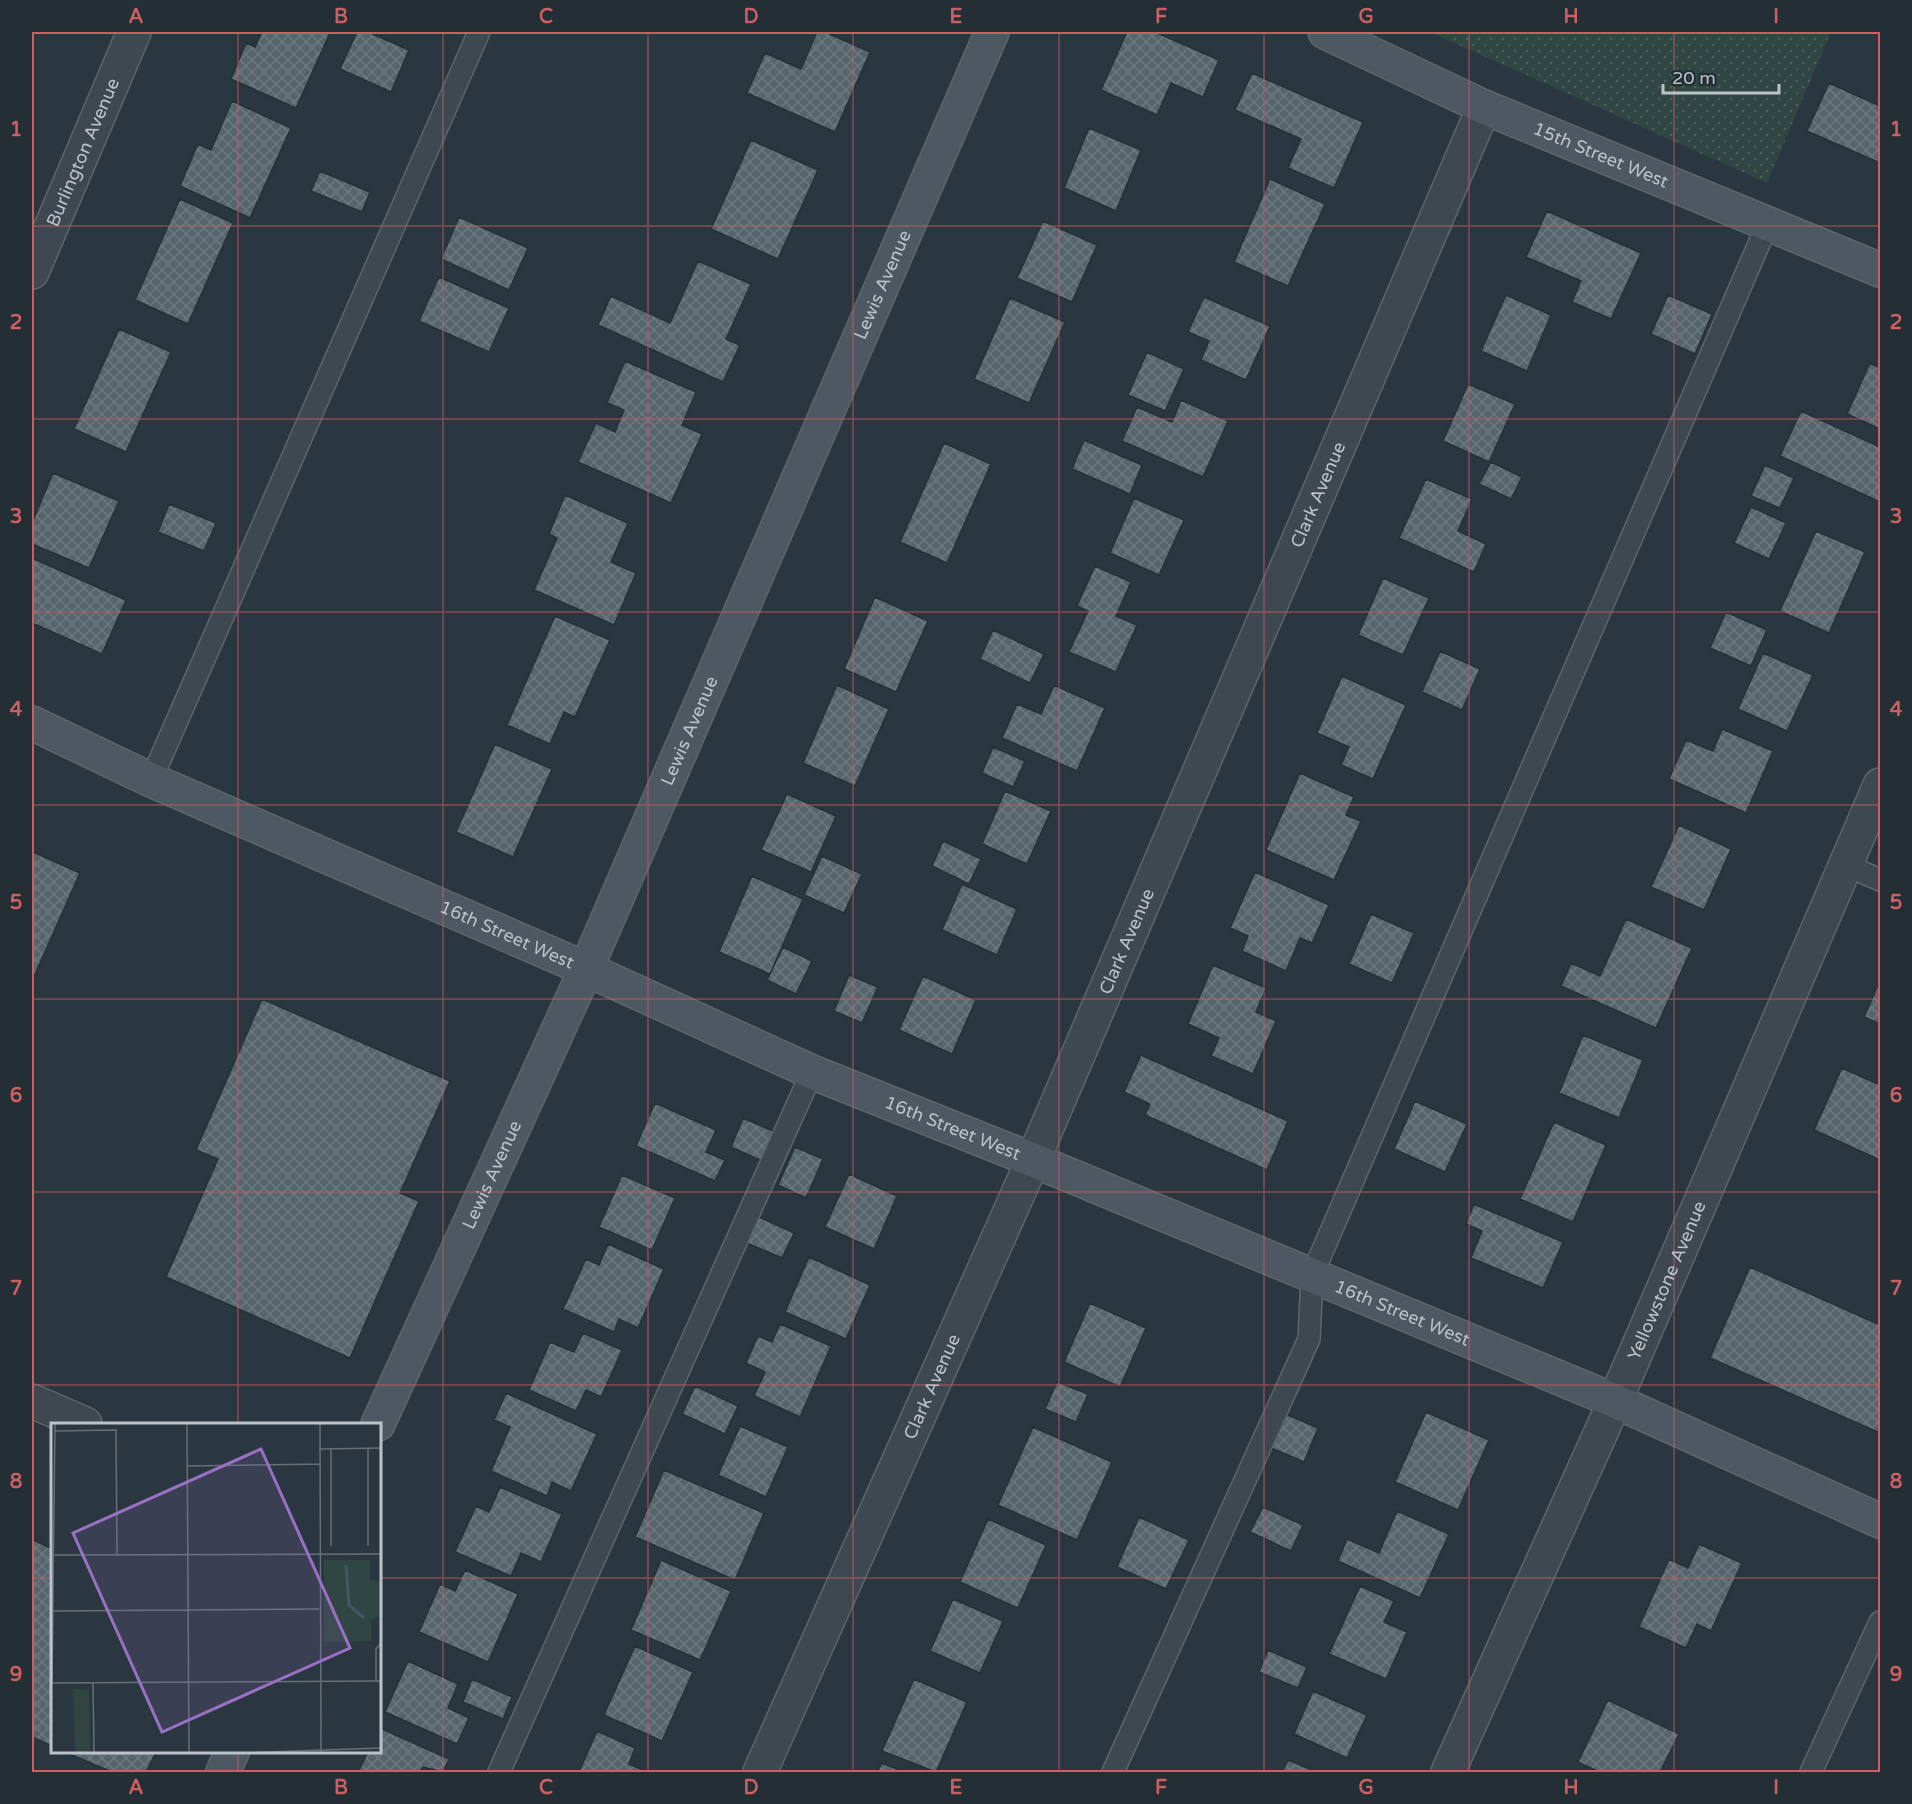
<svg xmlns="http://www.w3.org/2000/svg" width="1912" height="1804" font-family="'Varela Round',sans-serif">
  <style>
    .park { fill: url(#park-dots) }
    .building { fill: url(#building-cross-hatch); stroke: #253037; stroke-width: 1.5 }
    .lines { fill: none; stroke-linecap: round; stroke-linejoin: round }
    .lane-casing { stroke: #5c666d; stroke-width: 24 }
    .street-casing { stroke: #5c666d; stroke-width: 36 }
    .secondary-casing { stroke: #5c666d; stroke-width: 36 }
    .lane { stroke: #3e4850; stroke-width: 21 }
    .street { stroke: #3e4850; stroke-width: 33 }
    .secondary { stroke: #4d5862; stroke-width: 33 }
    .grid { fill: none; stroke: #cd5e61; stroke-width: 1.5; stroke-opacity: 0.55 }
    .labels { text-anchor: middle; dominant-baseline: central; stroke-width: 4.5; stroke-linejoin: round; paint-order: stroke }
    .street-label { font-size: 18px; fill: #bbc3ca; stroke: #232e35 }
    .inset-river { fill: none; stroke: #425766; stroke-width: 3 }
    .inset-road { fill: none; stroke: #656f77; stroke-width: 1.5 }
    .view { fill: #9870c4; fill-opacity: 0.15; stroke: #9870c4; stroke-width: 3 }
    .inset-edge { fill: none; stroke: #bbc3ca; stroke-width: 3 }
    .neatline { fill: none; stroke: #cd5e61; stroke-width: 2 }
    .grid-label { font-size: 20px; text-anchor: middle; font-weight: bold; fill: #cd5e61 }
  </style>
  <defs>
    <pattern id="park-dots" width="8" height="8" patternUnits="userSpaceOnUse" patternTransform="scale(1.5)"><rect width="8" height="8" fill="#304643"/><path d="M2 2h.1M6 6h.1" fill="none" stroke="#4c5f5d" stroke-width="1.8" stroke-linecap="round"/></pattern>
    <pattern id="building-cross-hatch" width="8" height="8" patternUnits="userSpaceOnUse" patternTransform="scale(1.5)"><rect width="8" height="8" fill="#56646c"/><path d="M0 0l8 8M0 8l8-8" fill="none" stroke="#6c7980"/></pattern>
  </defs>
  <rect width="100%" height="100%" fill="#2b3740"/>
  <path class="park" d="M1430 32H1831L1767 183Z"/>
  <path class="building" d="M262 32 330 33 296 108 231 79 246 43 255 47Z
    M357 32H368L409 50 391 92 340 69Z
    M817 32H825L870 52 835 132 747 93 765 53 801 69Z
    M1127 32H1155L1219 60 1203 97 1171 83 1157 115 1101 90Z
    M1252 73 1363 122 1334 188 1288 168 1301 139 1235 110Z
    M1829 83 1880 106V163L1807 131Z
    M232 101 291 128 250 218 180 186 198 144 211 150Z
    M1089 128 1141 150 1116 211 1064 188Z
    M751 140 818 170 778 259 711 229Z
    M320 171 370 192 362 212 311 191Z
    M1270 179 1325 204 1288 286 1234 262Z
    M180 199 233 223 188 324 135 300Z
    M1547 211 1641 253 1611 319 1572 302 1581 281 1526 257Z
    M459 217 528 248 509 290 441 259Z
    M1043 221 1097 245 1072 302 1017 278Z
    M698 261 751 284 726 339 740 345 723 382 598 325 611 296 670 323Z
    M439 277 509 308 489 352 419 321Z
    M1506 295 1551 315 1527 371 1481 351Z
    M1668 295 1712 314 1695 354 1651 334Z
    M1204 297 1270 326 1246 380 1201 360 1209 341 1188 332Z
    M1010 298 1065 322 1029 403 974 379Z
    M119 329 171 352 126 452 74 429Z
    M1147 352 1184 369 1165 411 1128 395Z
    M625 361 696 392 682 425 702 434 671 503 578 462 596 423 615 432 624 410 607 403Z
    M1870 363 1880 368V429L1847 414Z
    M1468 384 1515 404 1489 462 1443 441Z
    M1181 400 1228 421 1203 477 1122 441 1137 407 1172 422Z
    M1801 411 1880 447V502L1780 456Z
    M1084 440 1142 465 1130 494 1072 469Z
    M944 443 991 464 947 563 900 542Z
    M1491 462 1522 477 1511 499 1479 484Z
    M1765 465 1794 478 1780 508 1751 496Z
    M53 473 119 501 89 568 32 544V523Z
    M1426 479 1472 499 1458 531 1486 544 1474 572 1399 538Z
    M565 495 628 523 611 562 636 573 614 625 534 590 557 538 549 534Z
    M1134 498 1184 520 1159 575 1110 553Z
    M169 504 216 523 204 551 158 532Z
    M1751 507 1786 523 1769 559 1734 543Z
    M1816 531 1865 552 1829 633 1780 611Z
    M32 558 126 600 102 654 32 623Z
    M1095 566 1131 582 1116 616 1137 625 1116 672 1069 652 1088 611 1077 606Z
    M1383 578 1429 598 1403 655 1358 635Z
    M875 597 928 621 896 692 844 669Z
    M1726 612 1767 630 1751 666 1710 648Z
    M555 616 610 640 575 717 564 712 550 744 507 725Z
    M993 630 1044 654 1030 683 980 659Z
    M1440 651 1480 669 1462 710 1422 692Z
    M1763 653 1813 675 1787 731 1738 709Z
    M1342 676 1406 705 1373 779 1341 765 1349 747 1317 733Z
    M837 685 889 709 855 786 803 763Z
    M1054 685 1105 708 1077 771 1002 738 1017 704 1041 714Z
    M1722 729 1773 751 1746 813 1669 779 1686 740 1713 751Z
    M495 744 552 769 513 857 456 832Z
    M993 747 1025 761 1013 787 982 773Z
    M1300 773 1354 797 1346 815 1361 821 1334 880 1266 850Z
    M1005 791 1051 811 1027 864 982 844Z
    M787 794 836 816 811 872 761 850Z
    M1679 825 1731 849 1704 910 1651 887Z
    M943 841 981 859 969 884 932 866Z
    M33 852 80 873 32 981V854Z
    M822 856 862 874 844 913 804 895Z
    M1255 872 1329 905 1312 943 1300 938 1286 971 1242 951 1248 936 1230 928Z
    M752 876 803 899 770 974 719 952Z
    M962 884 1017 909 997 955 942 930Z
    M1371 914 1414 933 1392 983 1349 964Z
    M1626 919 1692 948 1656 1028 1561 986 1571 963 1600 976Z
    M783 947 812 961 796 994 767 980Z
    M1213 965 1266 988 1256 1012 1276 1021 1253 1074 1211 1056 1219 1038 1188 1024Z
    M849 975 878 987 862 1023 834 1011Z
    M923 976 976 1000 952 1054 899 1030Z
    M1880 981V1024L1864 1017Z
    M262 999 450 1081 400 1193 419 1201 350 1358 166 1277 218 1159 196 1150Z
    M1583 1035 1643 1060 1619 1118 1559 1093Z
    M1141 1055 1288 1121 1267 1170 1145 1115 1150 1104 1124 1092Z
    M1842 1068 1880 1085V1160L1814 1130Z
    M1415 1101 1467 1124 1445 1172 1394 1149Z
    M655 1103 716 1130 706 1152 725 1160 715 1181 636 1146Z
    M743 1118 775 1132 762 1161 731 1147Z
    M1554 1122 1606 1145 1573 1222 1520 1199Z
    M795 1147 823 1159 806 1198 778 1185Z
    M849 1174 897 1196 874 1249 825 1227Z
    M622 1175 675 1198 652 1250 599 1227Z
    M1474 1204 1563 1242 1543 1288 1471 1258 1482 1231 1466 1224Z
    M759 1217 794 1233 782 1258 747 1243Z
    M608 1244 664 1269 638 1328 619 1319 614 1332 563 1309 586 1259 599 1265Z
    M809 1257 870 1285 846 1339 785 1312Z
    M1750 1267 1880 1325V1433L1710 1358Z
    M1090 1303 1146 1328 1120 1387 1064 1362Z
    M780 1324 831 1346 800 1417 754 1396 765 1372 746 1363 758 1336 772 1342Z
    M583 1333 622 1350 601 1397 586 1390 576 1411 529 1390 550 1342 574 1352Z
    M1057 1382 1088 1394 1076 1422 1045 1409Z
    M695 1386 738 1406 725 1434 682 1414Z
    M506 1393 597 1434 571 1491 552 1482 547 1496 491 1471 510 1427 494 1420Z
    M1281 1412 1318 1428 1304 1462 1267 1446Z
    M1426 1412 1489 1440 1458 1510 1395 1482Z
    M740 1426 788 1447 766 1497 718 1475Z
    M1033 1427 1112 1462 1077 1540 998 1505Z
    M664 1470 764 1513 735 1580 635 1537Z
    M500 1487 562 1514 541 1562 521 1553 511 1576 455 1552 476 1506 489 1512Z
    M1263 1507 1303 1525 1291 1551 1250 1532Z
    M1397 1511 1449 1534 1420 1598 1338 1561 1347 1539 1379 1553Z
    M1139 1517 1189 1540 1166 1589 1117 1567Z
    M988 1519 1046 1545 1018 1608 960 1582Z
    M32 1539 52 1549V1746L32 1737Z
    M1699 1544 1742 1563 1711 1631 1697 1624 1686 1648 1639 1627 1669 1559 1688 1568Z
    M661 1560 731 1591 700 1660 631 1630Z
    M465 1570 518 1594 488 1662 419 1632 440 1584 455 1591Z
    M1360 1586 1394 1601 1384 1622 1407 1632 1386 1679 1329 1654Z
    M953 1599 1003 1621 980 1673 930 1651Z
    M635 1646 693 1672 662 1741 604 1715Z
    M1268 1650 1307 1667 1298 1688 1259 1672Z
    M408 1661 458 1684 448 1708 469 1718 457 1744 385 1712Z
    M472 1679 512 1697 503 1719 463 1702Z
    M914 1679 967 1702 936 1772 882 1751Z
    M1313 1691 1367 1715 1347 1758 1294 1734Z
    M1608 1700 1679 1734 1660 1772H1599L1578 1762Z
    M380 1728 449 1759 443 1772 423 1767 420 1772H358L368 1752H380Z
    M597 1731 635 1748 629 1764 648 1772H579Z
    M65 1752H156L146 1772H112Z
    M1288 1760 1317 1772H1282Z
    M882 1763 904 1772H877Z"/>
  <g class="lines">
    <defs>
      <path id="lane" d="M151 780 479 32
        M1846 865 1880 880
        M499 1772 812 1072
        M1113 1772 1309 1339 1312 1275 1768 223
        M1811 1772 1880 1622"/>
      <g id="street">
        <path id="s1" d="M32 272 134 32"/>
        <path d="M32 1401 85 1424"/>
        <path id="s2" d="M760 1772 1033 1160 1484 107"/>
        <path id="s3" d="M1448 1772 1615 1401 1880 785"/>
      </g>
      <g id="secondary">
        <path id="s4" d="M1325 32 1484 107 1880 270"/>
        <path id="s5" d="M32 723 151 780 586 969 812 1072 1033 1160 1615 1401 1880 1521"/>
        <path id="s6" d="M378 1424 586 969 992 32"/>
        <path d="M223 1772 232 1752"/>
      </g>
    </defs>
    <use href="#lane" class="lane-casing"/>
    <use href="#street" class="street-casing"/>
    <use href="#secondary" class="secondary-casing"/>
    <use href="#lane" class="lane"/>
    <use href="#street" class="street"/>
    <use href="#secondary" class="secondary"/>
  </g>
  <path class="grid" d="M238 32V1424M443 32V1772M648 32V1772M853 32V1772M1059 32V1772M1264 32V1772M1469 32V1772M1674 32V1772M32 226H1880M32 419H1880M32 612H1880M32 805H1880M32 999H1880M32 1192H1880M32 1385H1880M32 1578H52M380 1578H1880M238 1752V1772"/>
  <g class="labels">
    <g class="street-label">
      <text stroke="none"><textPath href="#s1" startOffset="130">Burlington Avenue</textPath></text>
      <text stroke="none"><textPath href="#s4" startOffset="302">15th Street West</textPath></text>
      <text stroke="none"><textPath href="#s6" startOffset="1246">Lewis Avenue</textPath></text>
      <text stroke="none"><textPath href="#s2" startOffset="1394">Clark Avenue</textPath></text>
      <text stroke="none"><textPath href="#s6" startOffset="760">Lewis Avenue</textPath></text>
      <text stroke="none"><textPath href="#s5" startOffset="520">16th Street West</textPath></text>
      <text stroke="none"><textPath href="#s2" startOffset="908">Clark Avenue</textPath></text>
      <text stroke="none"><textPath href="#s5" startOffset="1006">16th Street West</textPath></text>
      <text stroke="none"><textPath href="#s6" startOffset="274">Lewis Avenue</textPath></text>
      <text stroke="none"><textPath href="#s3" startOffset="538">Yellowstone Avenue</textPath></text>
      <text stroke="none"><textPath href="#s5" startOffset="1492">16th Street West</textPath></text>
      <text stroke="none"><textPath href="#s2" startOffset="422">Clark Avenue</textPath></text>
    </g>
  </g>
  <g transform="translate(51 1423)">
    <rect width="330" height="330" fill="#2b3740"/>
    <path d="M273 137H319V157L330 158V194L320 196V218L273 219ZM22 266 38 267 39 330H24Z" fill="#304643"/>
    <path class="inset-river" d="M295 142 298 182 313 195"/>
    <path class="inset-road" d="M136 0 138 330M269 0 270 330M4 8 65 7 66 132M317 25V123M268 26 330 25M280 26V123M136 43 269 41M0 132 330 131M0 188 268 186M325 258V226L330 220M42 259 43 330M0 260 330 258M1 260 4 0M191 330 330 325"/>
    <path class="view" d="M210 26 299 225 111 309 22 110Z"/>
    <rect width="330" height="330" class="inset-edge"/>
  </g>
  <rect width="1912" height="1804" fill="none" stroke="#232e35" stroke-width="66"/>
  <path d="M1663 84v9h116v-9" fill="none" stroke="#bbc3ca" stroke-width="3"/>
  <text x="1672" y="84" font-size="18" fill="#bbc3ca" stroke="#232e35" stroke-width="4.5" paint-order="stroke">20 m</text>
  <rect x="33" y="33" width="1846" height="1738" class="neatline"/>
  <g class="grid-label">
    <text x="136" y="23">A</text>
    <text x="341" y="23">B</text>
    <text x="546" y="23">C</text>
    <text x="751" y="23">D</text>
    <text x="956" y="23">E</text>
    <text x="1161" y="23">F</text>
    <text x="1366" y="23">G</text>
    <text x="1571" y="23">H</text>
    <text x="1776" y="23">I</text>
    <text x="16" y="136">1</text>
    <text x="1896" y="136">1</text>
    <text x="16" y="329">2</text>
    <text x="1896" y="329">2</text>
    <text x="16" y="523">3</text>
    <text x="1896" y="523">3</text>
    <text x="16" y="716">4</text>
    <text x="1896" y="716">4</text>
    <text x="16" y="909">5</text>
    <text x="1896" y="909">5</text>
    <text x="16" y="1102">6</text>
    <text x="1896" y="1102">6</text>
    <text x="16" y="1295">7</text>
    <text x="1896" y="1295">7</text>
    <text x="16" y="1488">8</text>
    <text x="1896" y="1488">8</text>
    <text x="16" y="1681">9</text>
    <text x="1896" y="1681">9</text>
    <text x="136" y="1794">A</text>
    <text x="341" y="1794">B</text>
    <text x="546" y="1794">C</text>
    <text x="751" y="1794">D</text>
    <text x="956" y="1794">E</text>
    <text x="1161" y="1794">F</text>
    <text x="1366" y="1794">G</text>
    <text x="1571" y="1794">H</text>
    <text x="1776" y="1794">I</text>
  </g>
</svg>
